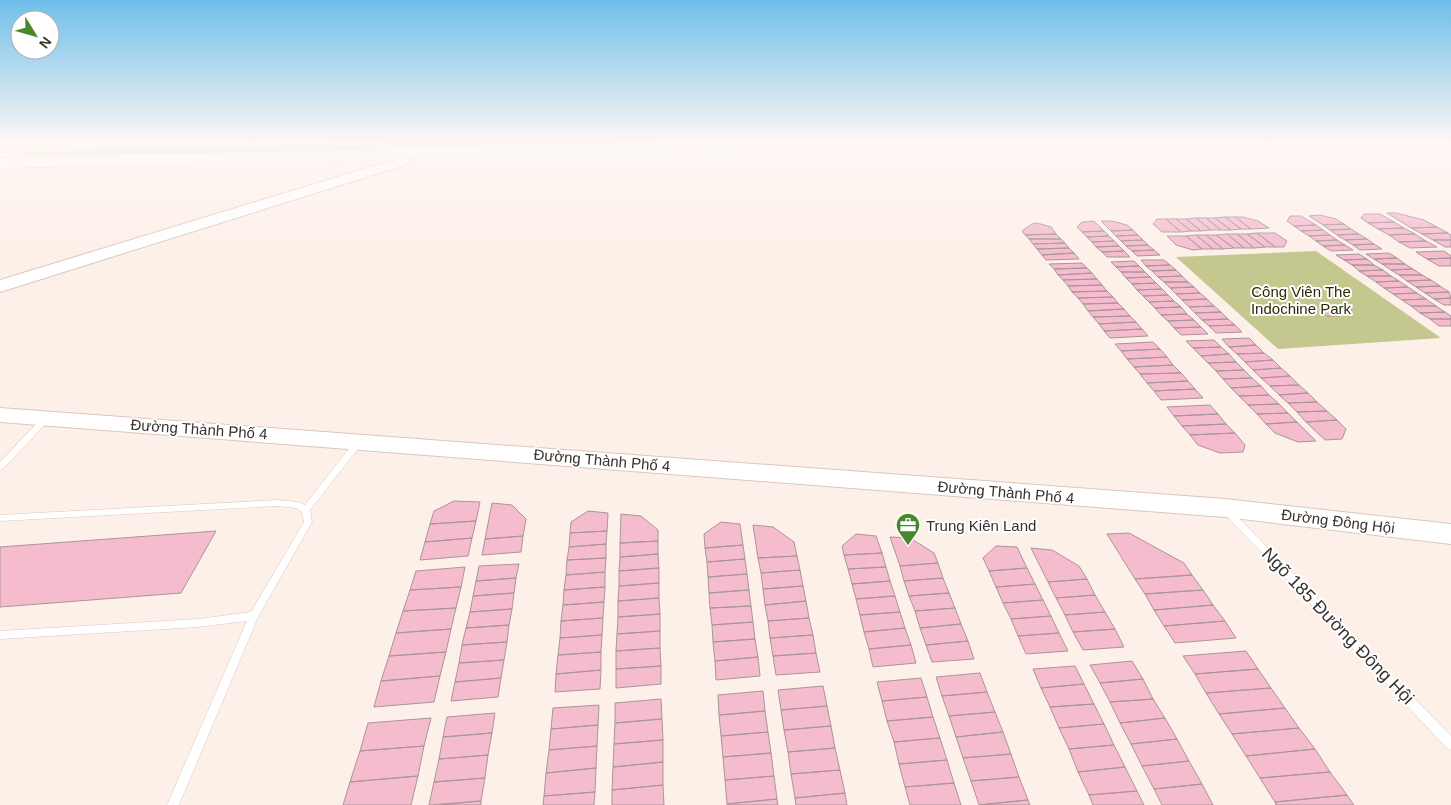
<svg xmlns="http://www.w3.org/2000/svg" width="1451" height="805" font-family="Arial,sans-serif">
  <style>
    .green { fill: #c4c88e }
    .building { fill: #f4bccd; stroke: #ab949a }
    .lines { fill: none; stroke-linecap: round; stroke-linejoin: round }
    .lane-casing { stroke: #dcc7bb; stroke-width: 1 }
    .secondary-casing { stroke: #dcc7bb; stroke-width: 2 }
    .primary-casing { stroke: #dcc7bb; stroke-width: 2 }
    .highway-casing { stroke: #dcc7bb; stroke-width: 1 }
    .lane { fill: #fff; fill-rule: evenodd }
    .secondary { fill: #fff; fill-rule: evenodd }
    .primary { fill: #fff; fill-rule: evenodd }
    .highway { fill: #fff; fill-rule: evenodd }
    .labels { text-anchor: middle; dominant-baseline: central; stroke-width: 4; stroke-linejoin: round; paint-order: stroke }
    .park-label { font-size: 15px; fill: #2c2d06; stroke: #fff }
    .street-label { font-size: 15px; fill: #39312c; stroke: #fff }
    .poi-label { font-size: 15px; fill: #39312c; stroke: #fff; text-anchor: start }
    .near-street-label { font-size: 18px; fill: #39312c; stroke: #fff }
  </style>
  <rect width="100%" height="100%" fill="#fdf0e9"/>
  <path class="green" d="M419 141H806L379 151 25 155 31 152Z
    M1316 251 1441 338 1278 349 1176 257Z"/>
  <path class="building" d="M1387 213H1396L1424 220 1437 227 1411 228Z
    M1364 214H1380L1394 222 1368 223 1361 218Z
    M1320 215 1336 219 1344 224 1323 225 1309 216Z
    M1290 216H1301L1316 225 1294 226 1287 221Z
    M1225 217H1235L1251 229H1241Z
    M1225 217 1241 229 1231 230 1215 218Z
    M1235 217H1243L1258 221 1269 228 1251 229Z
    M1196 218 1211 230 1201 231 1186 219Z
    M1196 218H1206L1221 230H1211Z
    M1206 218H1215L1231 230H1221Z
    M1157 219H1166L1181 232H1162L1153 224Z
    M1166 219H1176L1191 231 1181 232Z
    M1176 219H1186L1201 231H1191Z
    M1094 221 1104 231 1082 232 1077 227 1082 222Z
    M1101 221H1112L1127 225 1133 230 1111 231Z
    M1394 222 1404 228 1378 229 1368 223Z
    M1037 223 1051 227 1056 234 1025 235 1022 231 1032 224Z
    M1344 224 1351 229 1330 230 1323 225Z
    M1316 225 1323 230 1301 231 1294 226Z
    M1437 227 1448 233 1422 234 1411 228Z
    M1404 228 1415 234 1389 235 1378 229Z
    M1351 229 1359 234 1337 235 1330 230Z
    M1133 230 1138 235 1116 236 1111 231Z
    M1323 230 1330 235 1309 236 1301 231Z
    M1104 231 1109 236 1087 237 1082 232Z
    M1257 233H1275L1287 241 1284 247H1275Z
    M1257 233 1275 247H1265L1247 234Z
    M1448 233 1451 235V240H1433L1422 234Z
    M1056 234 1061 239H1029L1025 235Z
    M1227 234H1237L1254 248H1244Z
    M1227 234 1244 248H1234L1216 235Z
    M1237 234H1247L1265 247 1254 248Z
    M1359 234 1367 239 1345 240 1337 235Z
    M1415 234 1426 241 1399 242 1389 235Z
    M1138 235 1143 240 1121 241 1116 236Z
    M1196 235 1213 249H1202L1186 236Z
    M1196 235H1206L1223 249H1213Z
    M1206 235H1216L1234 248 1223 249Z
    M1330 235 1337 240 1316 241 1309 236Z
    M1109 236 1114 241 1092 242 1087 237Z
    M1167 236H1186L1202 249 1193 250 1176 245Z
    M1029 239H1061L1065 243 1033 244Z
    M1367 239 1374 244 1353 245 1345 240Z
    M1143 240 1148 245 1126 246 1121 241Z
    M1337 240 1345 245 1323 246 1316 241Z
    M1433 240H1451V247H1445Z
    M1114 241 1119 246 1096 247 1092 242Z
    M1426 241 1437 247 1410 248 1399 242Z
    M1065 243 1069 248 1037 249 1033 244Z
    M1374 244 1382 249 1360 250 1353 245Z
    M1148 245 1154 250 1132 251 1126 246Z
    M1345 245 1353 250 1331 251 1323 246Z
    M1119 246 1124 251 1102 252 1096 247Z
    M1069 248 1074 253 1042 255 1037 249Z
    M1154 250 1160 255 1137 256 1132 251Z
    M1124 251 1130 257H1107L1102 252Z
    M1444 251 1451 256V258L1427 259 1416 252Z
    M1074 253 1079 259 1046 260 1042 255Z
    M1389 253 1397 258 1374 259 1366 254Z
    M1359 254 1367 259 1344 260 1336 255Z
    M1397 258 1405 264H1382L1374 259Z
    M1451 258V266H1439L1427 259Z
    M1367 259 1374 265H1352L1344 260Z
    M1141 260H1164L1170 265 1146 266Z
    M1134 261 1139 266 1116 267 1111 262Z
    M1082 263 1087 268 1054 269 1049 264Z
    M1382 264H1405L1413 269 1391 270Z
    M1170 265 1176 270 1152 271 1146 266Z
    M1352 265H1374L1383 270 1359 271Z
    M1139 266 1145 272H1121L1116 267Z
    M1087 268 1092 273 1058 275 1054 269Z
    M1413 269 1422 275H1399L1391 270Z
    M1176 270 1182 276 1158 277 1152 271Z
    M1383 270 1391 276H1367L1359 271Z
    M1121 272H1145L1150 277 1126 278Z
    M1092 273 1097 279 1063 280 1058 275Z
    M1399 275H1422L1431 280 1407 281Z
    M1182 276 1188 282H1164L1158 277Z
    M1367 276H1391L1399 281 1376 282Z
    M1150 277 1156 283 1132 284 1126 278Z
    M1097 279 1102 285 1068 286 1063 280Z
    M1431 280 1440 286 1416 287 1407 281Z
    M1399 281 1408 287 1384 288 1376 282Z
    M1164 282H1188L1194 287 1170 288Z
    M1156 283 1162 289 1137 290 1132 284Z
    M1102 285 1107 291 1072 292 1068 286Z
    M1440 286 1449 292 1425 293 1416 287Z
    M1194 287 1200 293 1176 294 1170 288Z
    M1408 287 1417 293 1393 294 1384 288Z
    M1162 289 1168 295 1143 296 1137 290Z
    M1107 291 1113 297 1078 298 1072 292Z
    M1449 292 1451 298 1434 299 1425 293Z
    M1200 293 1207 299 1182 300 1176 294Z
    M1417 293 1426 299 1402 300 1393 294Z
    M1168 295 1174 301 1149 302 1143 296Z
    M1113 297 1118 303 1083 304 1078 298Z
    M1451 298V305H1444L1434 299Z
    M1207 299 1214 306 1189 307 1182 300Z
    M1426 299 1436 306H1411L1402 300Z
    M1174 301 1181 307 1155 308 1149 302Z
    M1118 303 1124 309 1088 311 1083 304Z
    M1214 306 1221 312 1195 313 1189 307Z
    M1411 306H1436L1445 312 1420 313Z
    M1181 307 1187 314 1161 315 1155 308Z
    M1124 309 1130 316 1093 317 1088 311Z
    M1332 309 1340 316H1327L1319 310Z
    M1221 312 1228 319 1202 320 1195 313Z
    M1445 312 1451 316V319H1430L1420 313Z
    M1187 314 1194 320 1168 321 1161 315Z
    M1130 316 1136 322 1099 324 1093 317Z
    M1228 319 1235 325 1209 326 1202 320Z
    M1430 319H1451V326H1439Z
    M1194 320 1201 327 1174 328 1168 321Z
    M1136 322 1142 329 1104 331 1099 324Z
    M1235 325 1242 332 1216 333 1209 326Z
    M1201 327 1208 334 1181 335 1174 328Z
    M1142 329 1148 336 1110 338 1104 331Z
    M1249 338 1256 345 1229 347 1222 339Z
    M1214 340 1221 347 1193 348 1186 341Z
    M1153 342 1160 349 1121 351 1115 344Z
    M1256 345 1264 353 1237 354 1229 347Z
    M1221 347 1229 354 1201 356 1193 348Z
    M1160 349 1167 357 1127 359 1121 351Z
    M1264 353 1273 360 1245 362 1237 354Z
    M1229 354 1236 362 1208 363 1201 356Z
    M1167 357 1173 365 1134 367 1127 359Z
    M1273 360 1281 368 1253 370 1245 362Z
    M1236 362 1244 370 1216 371 1208 363Z
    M1173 365 1181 373 1140 374 1134 367Z
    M1281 368 1290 376 1261 378 1253 370Z
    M1244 370 1252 378 1223 379 1216 371Z
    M1181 373 1188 381 1147 383 1140 374Z
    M1290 376 1299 385 1270 386 1261 378Z
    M1252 378 1261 386 1231 388 1223 379Z
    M1188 381 1195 389 1154 391 1147 383Z
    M1299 385 1308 393 1279 395 1270 386Z
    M1261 386 1269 395 1239 396 1231 388Z
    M1195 389 1203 398 1161 400 1154 391Z
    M1308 393 1317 402 1288 403 1279 395Z
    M1269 395 1279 404 1248 405 1239 396Z
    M1317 402 1327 411 1297 412 1288 403Z
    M1279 404 1288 413 1257 414 1248 405Z
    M1210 405 1218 414 1174 416 1167 407Z
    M1327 411 1337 420 1306 422 1297 412Z
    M1288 413 1297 422 1266 424 1257 414Z
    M1218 414 1226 424 1182 426 1174 416Z
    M1337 420 1346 429 1342 439 1325 440 1306 422Z
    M1297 422 1316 441 1298 442 1275 433 1266 424Z
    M1226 424 1235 433 1190 435 1182 426Z
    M1235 433 1245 445 1243 452 1220 453 1198 445 1190 435Z
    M454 501 480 502 476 521 430 524 434 511Z
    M492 503 512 505 526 519 523 536 485 539Z
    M588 511 608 513 607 531 570 533 571 522Z
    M621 514 641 516 658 530V541L620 543Z
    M476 521 472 538 425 542 430 524Z
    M721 522 740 524 743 545 705 548 704 534Z
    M753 525 773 527 794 542 797 556 758 558Z
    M216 531 181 593 0 607V547Z
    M607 531 606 544 569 547 570 533Z
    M1129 533 1184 563 1192 575 1135 579 1107 534Z
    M856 534 876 536 882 553 844 555 842 546Z
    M523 536 521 552 482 555 485 539Z
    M890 537 910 538 934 553 938 563 900 566Z
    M472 538 468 556 420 560 425 542Z
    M658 541V554L620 557V543Z
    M606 544V558L567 560 569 547Z
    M743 545 745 559 707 562 705 548Z
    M996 546 1017 547 1027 568 989 571 983 558Z
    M1031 548 1052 550 1079 566 1087 579 1048 582Z
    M882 553 886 567 848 569 844 555Z
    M658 554 659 568 619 571 620 557Z
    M797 556 800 570 761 573 758 558Z
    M606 558 605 572 566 575 567 560Z
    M745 559 747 574 708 577 707 562Z
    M938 563 943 578 904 581 900 566Z
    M519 564 516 578 476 581 479 566Z
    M465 567 461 587 410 590 416 571Z
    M886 567 890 581 852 584 848 569Z
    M659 568V583L619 586V571Z
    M1027 568 1035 584 996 587 989 571Z
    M800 570 803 586 763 589 761 573Z
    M605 572V587L564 590 566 575Z
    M747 574 749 590 709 593 708 577Z
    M1192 575 1203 590 1145 594 1135 579Z
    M516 578 514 593 473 596 476 581Z
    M943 578 949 593 909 596 904 581Z
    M1087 579 1095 595 1056 598 1048 582Z
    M890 581 895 596 856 599 852 584Z
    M659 583V598L618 601 619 586Z
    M1035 584 1043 600 1003 603 996 587Z
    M803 586 806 601 765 605 763 589Z
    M461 587 456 608 403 611 410 590Z
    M605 587 604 602 563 605 564 590Z
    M749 590 751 606 710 608 709 593Z
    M1203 590 1213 605 1154 610 1145 594Z
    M514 593 512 609 470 612 473 596Z
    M949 593 955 608 915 611 909 596Z
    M1095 595 1105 612 1065 615 1056 598Z
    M895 596 900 612 860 615 856 599Z
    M659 598 660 614 618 617V601Z
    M1043 600 1051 616 1011 619 1003 603Z
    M806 601 809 618 768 621 765 605Z
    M604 602 603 618 561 621 563 605Z
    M1213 605 1225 621 1164 626 1154 610Z
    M751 606 753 622 712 625 710 608Z
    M456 608 451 629 396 633 403 611Z
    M955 608 961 624 920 628 915 611Z
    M512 609 509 625 466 628 470 612Z
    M900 612 905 628 864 632 860 615Z
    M1105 612 1115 629 1073 632 1065 615Z
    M660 614V631L617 634 618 617Z
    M1051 616 1059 633 1018 636 1011 619Z
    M603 618 602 635 560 638 561 621Z
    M809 618 813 635 770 638 768 621Z
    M1225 621 1236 638 1175 643 1164 626Z
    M753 622 755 639 713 642 712 625Z
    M961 624 968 641 926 645 920 628Z
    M509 625 507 642 462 645 466 628Z
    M905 628 911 645 869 649 864 632Z
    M451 629 446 652 389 656 396 633Z
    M1115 629 1124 647 1083 650 1073 632Z
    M660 631V648L616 651 617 634Z
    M1059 633 1068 651 1026 654 1018 636Z
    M602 635 601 652 558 655 560 638Z
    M813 635 816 653 773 656 770 638Z
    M755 639 758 657 715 661 713 642Z
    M968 641 974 659 932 662 926 645Z
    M507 642 504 660 459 663 462 645Z
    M911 645 916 663 873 667 869 649Z
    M660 648 661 666 616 669V651Z
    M1246 651 1258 669 1195 674 1183 656Z
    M446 652 440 676 381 681 389 656Z
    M601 652V670L556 674 558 655Z
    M816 653 820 672 776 675 773 656Z
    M758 657 760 676 716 680 715 661Z
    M504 660 501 678 455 682 459 663Z
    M1132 661 1143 679 1100 683 1090 665Z
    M661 666V684L616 688V669Z
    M1075 666 1084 684 1041 688 1033 669Z
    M1258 669 1271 688 1206 693 1195 674Z
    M601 670 600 689 555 692 556 674Z
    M980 673 987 692 942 696 936 677Z
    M440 676 434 702 374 707 381 681Z
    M501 678 498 697 451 701 455 682Z
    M921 678 927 697 882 701 877 682Z
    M1143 679 1153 699 1110 702 1100 683Z
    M1084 684 1094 704 1050 707 1041 688Z
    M823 686 827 706 781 710 778 690Z
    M1271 688 1285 708 1219 714 1206 693Z
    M763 691 765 711 719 715 718 695Z
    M987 692 995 712 949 716 942 696Z
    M927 697 933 717 887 721 882 701Z
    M661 699 662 719 615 723V703Z
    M1153 699 1165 718 1120 723 1110 702Z
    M1094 704 1104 724 1059 728 1050 707Z
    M599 705 598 725 551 729 553 708Z
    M827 706 831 726 784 730 781 710Z
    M1285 708 1299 728 1232 734 1219 714Z
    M765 711 768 732 721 736 719 715Z
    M995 712 1003 732 956 737 949 716Z
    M495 713 492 733 443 737 447 717Z
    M933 717 940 738 894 742 887 721Z
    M431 718 424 746 360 751 368 723Z
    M1165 718 1177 739 1131 744 1120 723Z
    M662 719 663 740 614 744 615 723Z
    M1104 724 1114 745 1069 749 1059 728Z
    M598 725 597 746 549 750 551 729Z
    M831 726 835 748 788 752 784 730Z
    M1299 728 1315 749 1246 756 1232 734Z
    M768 732 771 753 723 757 721 736Z
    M1003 732 1011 754 963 758 956 737Z
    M492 733 488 755 439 759 443 737Z
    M940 738 947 760 899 764 894 742Z
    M1177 739 1189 761 1142 766 1131 744Z
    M663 740V762L613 767 614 744Z
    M1114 745 1125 767 1078 772 1069 749Z
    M424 746 418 776 350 782 360 751Z
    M597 746 596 768 546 773 549 750Z
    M835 748 840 770 791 774 788 752Z
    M1315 749 1330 772 1260 778 1246 756Z
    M771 753 774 776 725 780 723 757Z
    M1011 754 1019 777 971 781 963 758Z
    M488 755 485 778 434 782 439 759Z
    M947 760 954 783 905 787 899 764Z
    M1189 761 1202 784 1154 789 1142 766Z
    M663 762V785L612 790 613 767Z
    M1125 767 1137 791 1089 795 1078 772Z
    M596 768 595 792 544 796 546 773Z
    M840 770 845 793 795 798 791 774Z
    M1330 772 1347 795 1275 802 1260 778Z
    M418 776 411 805H343L350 782Z
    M774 776 777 799 727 804 725 780Z
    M1019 777 1028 800 979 805 971 781Z
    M485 778 481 801 429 805 434 782Z
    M954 783 961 805H910L905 787Z
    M1202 784 1213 805H1162L1154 789Z
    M663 785 664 805H612V790Z
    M1137 791 1144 805H1093L1089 795Z
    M595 792 594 805H543L544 796Z
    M845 793 847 805H796L795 798Z
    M1347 795 1354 805H1276L1275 802Z
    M777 799 778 805H727V804Z
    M1028 800 1030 805H980Z
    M481 801V805H439Z"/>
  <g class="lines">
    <defs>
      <path id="lane" d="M44 416H50L51 418 3 469 0 470V462Z
        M358 440 362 443 361 445 310 510 312 522 258 617 179 805H167L247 621 198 627 0 639V631L198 619 251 612 304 522 302 512 296 508 277 506 0 521V515L277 500 298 502 305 505 355 441Z
        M1227 508 1230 509 1451 736V750L1447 748 1224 513 1223 511 1224 509Z"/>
      <path id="secondary" d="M0 408 1225 499 1451 524V544L1225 517 0 422Z"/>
      <path id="primary" d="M403 157 408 158 410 161 408 164 0 292V280Z"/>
      <path id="highway" d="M0 141H56L54 144 48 146 0 147Z
        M741 141H948L946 144 940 146 0 168V158Z
        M1072 141H1225L1223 144 1217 146 1108 148 1074 144Z"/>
    </defs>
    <use href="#lane" class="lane-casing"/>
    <use href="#secondary" class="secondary-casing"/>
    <use href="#primary" class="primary-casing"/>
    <use href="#highway" class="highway-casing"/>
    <use href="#lane" class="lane"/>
    <use href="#secondary" class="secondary"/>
    <use href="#primary" class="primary"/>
    <use href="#highway" class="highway"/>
  </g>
  <linearGradient id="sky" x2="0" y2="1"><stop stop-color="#6fbeea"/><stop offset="0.56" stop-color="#fef8f5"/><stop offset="1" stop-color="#fef8f5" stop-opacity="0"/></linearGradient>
  <rect width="1451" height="254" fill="url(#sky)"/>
  <defs>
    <symbol id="office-pin" viewBox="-11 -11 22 30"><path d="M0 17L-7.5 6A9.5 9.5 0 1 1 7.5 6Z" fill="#47882b" stroke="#fff"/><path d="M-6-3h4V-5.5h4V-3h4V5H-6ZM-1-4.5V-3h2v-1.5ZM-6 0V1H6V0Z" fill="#fff"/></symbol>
  </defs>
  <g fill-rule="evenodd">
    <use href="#office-pin" x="894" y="511" width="28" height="38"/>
  </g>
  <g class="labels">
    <g class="park-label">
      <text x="1301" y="291">Công Viên The<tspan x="1301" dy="17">Indochine Park</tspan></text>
    </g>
    <g class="street-label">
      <text transform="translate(199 429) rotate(4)">Đường Thành Phố 4</text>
      <text transform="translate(602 460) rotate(5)">Đường Thành Phố 4</text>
      <text transform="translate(1006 492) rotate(5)">Đường Thành Phố 4</text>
      <text transform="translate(1338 521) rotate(7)">Đường Đông Hội</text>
    </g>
    <g class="poi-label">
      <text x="926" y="525">Trung Kiên Land</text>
    </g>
    <g class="near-street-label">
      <text transform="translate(1338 626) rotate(46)">Ngõ 185 Đường Đông Hội</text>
    </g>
  </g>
  <g transform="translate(35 35) rotate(127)"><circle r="24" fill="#ffffff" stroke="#b0adab"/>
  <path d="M0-4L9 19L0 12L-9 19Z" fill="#47882b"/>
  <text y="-8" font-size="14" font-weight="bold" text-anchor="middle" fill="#39312c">N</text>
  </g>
</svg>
